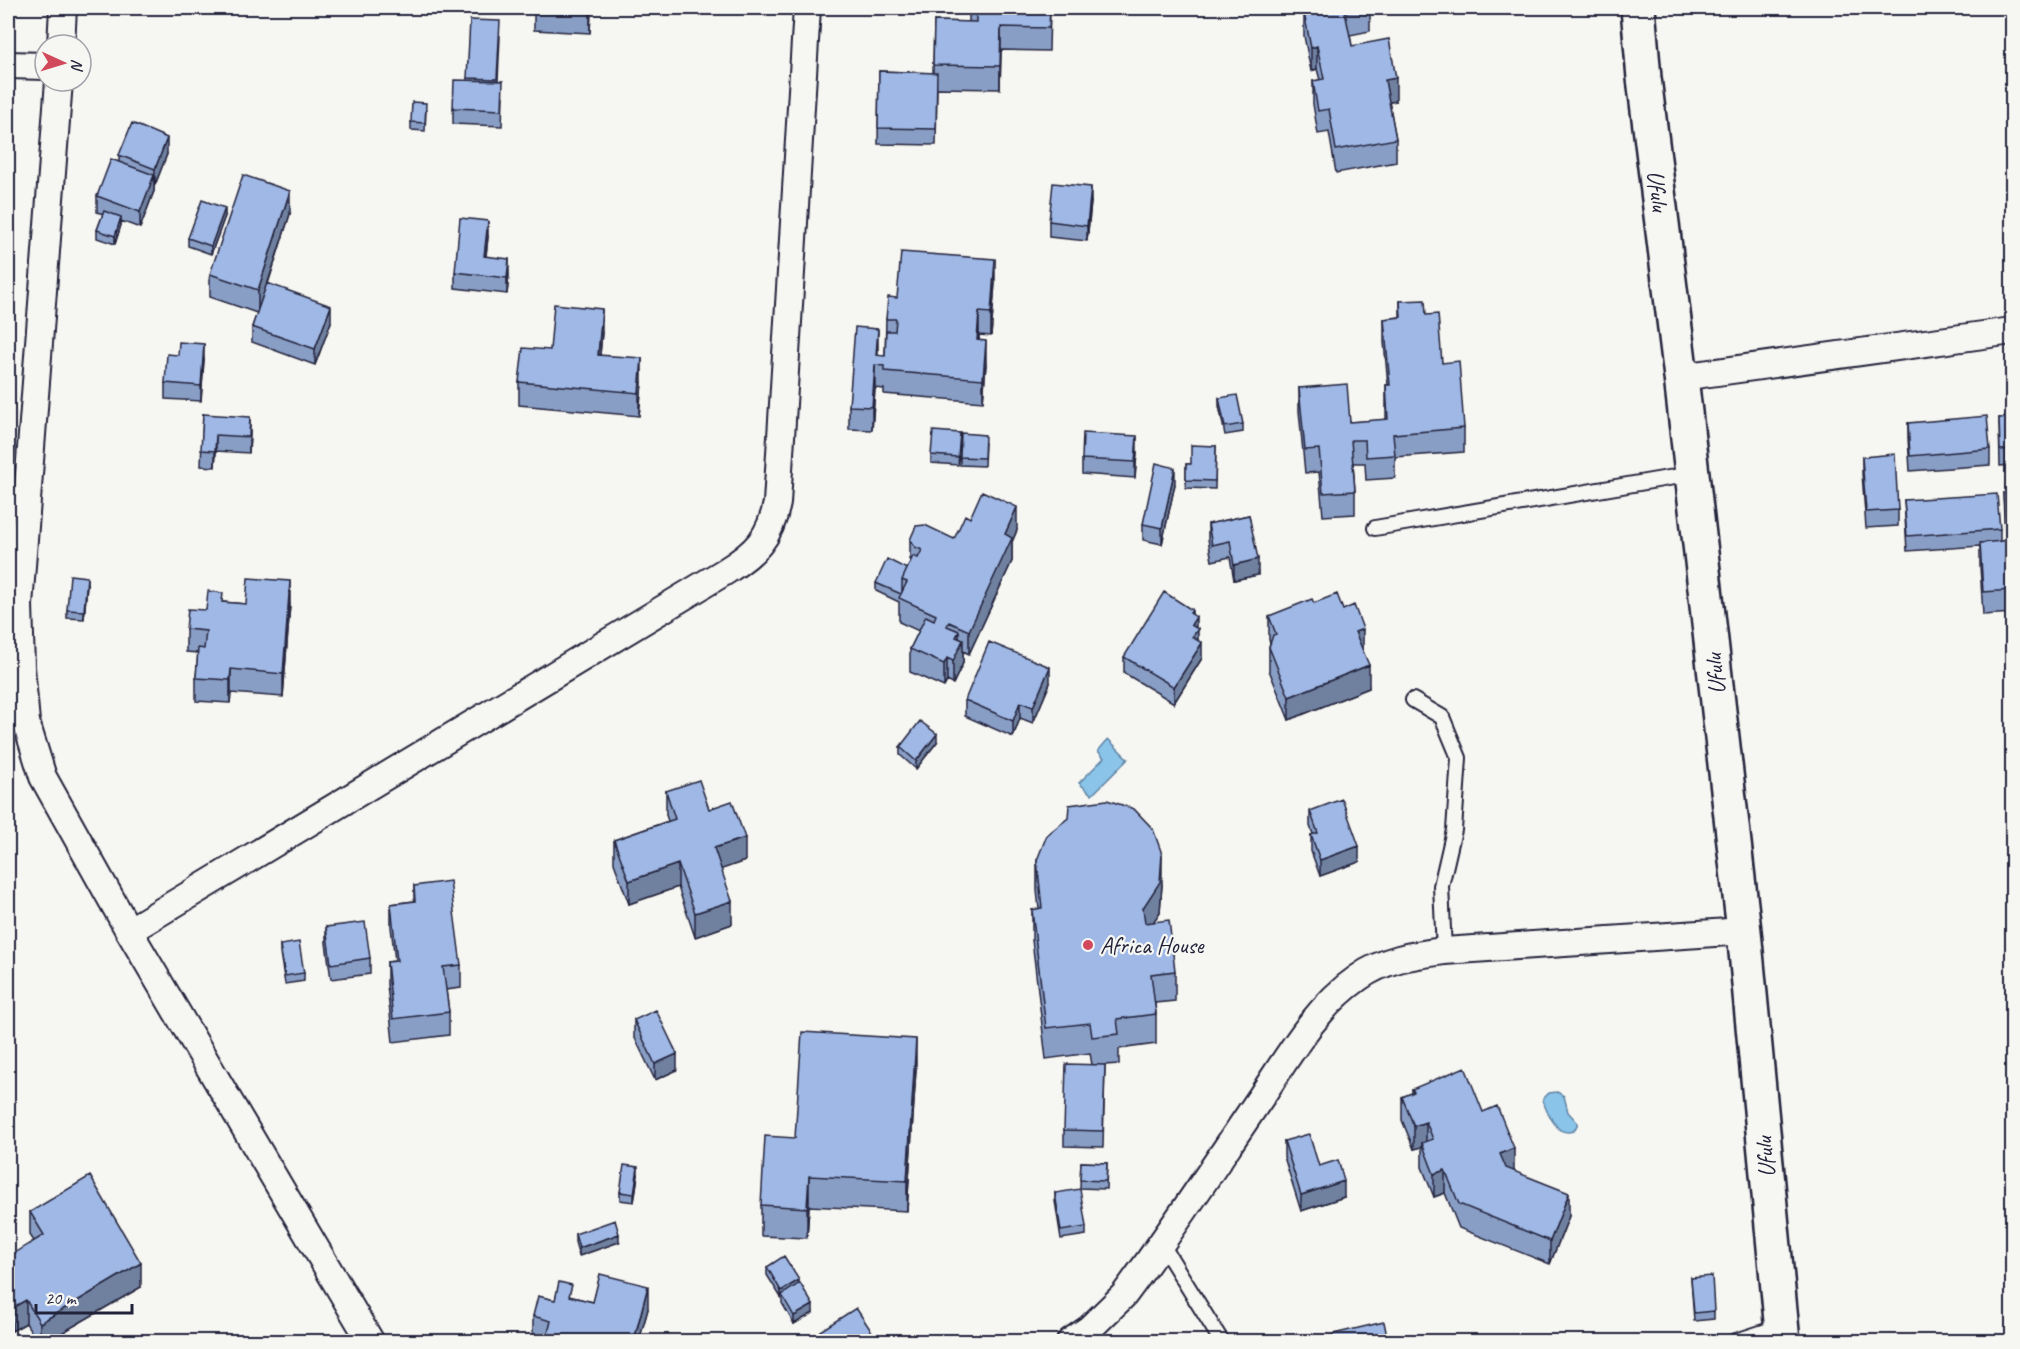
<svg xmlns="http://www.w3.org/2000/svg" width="2020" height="1349" font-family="Caveat,sans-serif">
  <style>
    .water { fill: #8ac4e9; stroke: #6083a3; stroke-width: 1.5 }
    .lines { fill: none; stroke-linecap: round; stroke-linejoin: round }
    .service-casing { stroke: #22223b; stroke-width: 18 }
    .minor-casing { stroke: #22223b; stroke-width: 30 }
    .tertiary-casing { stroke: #22223b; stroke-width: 38 }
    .service { stroke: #f6f6f2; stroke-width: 14 }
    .minor { stroke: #f6f6f2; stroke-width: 26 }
    .tertiary { stroke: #f6f6f2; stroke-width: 33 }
    .wall { fill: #899ec5; stroke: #22223b; stroke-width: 1.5 }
    .shaded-wall { fill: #6f81a0; stroke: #22223b; stroke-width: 1.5 }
    .building { fill: #9fb8e5; stroke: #22223b; stroke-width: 1.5 }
    .poi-dot { fill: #d1495b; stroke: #f6f6f2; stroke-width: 2 }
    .labels { text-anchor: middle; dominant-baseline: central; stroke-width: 4.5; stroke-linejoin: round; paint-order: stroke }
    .street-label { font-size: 24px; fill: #22223b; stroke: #f6f6f2 }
    .poi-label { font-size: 24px; fill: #22223b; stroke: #f6f6f2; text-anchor: start }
  </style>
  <rect width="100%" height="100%" fill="#f6f6f2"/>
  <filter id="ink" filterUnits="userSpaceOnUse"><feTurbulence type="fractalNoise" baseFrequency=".0167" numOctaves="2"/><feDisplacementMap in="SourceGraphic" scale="12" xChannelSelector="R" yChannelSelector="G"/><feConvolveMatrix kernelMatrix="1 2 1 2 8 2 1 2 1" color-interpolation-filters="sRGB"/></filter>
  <g filter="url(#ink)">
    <path class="water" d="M1108 739 1128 759 1092 795 1079 783 1104 758 1098 751Z
      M1557 1092 1564 1096 1568 1112 1578 1123 1574 1131C1569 1132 1564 1133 1559 1129 1553 1123 1544 1108 1543 1099L1549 1093Z"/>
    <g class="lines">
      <defs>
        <path id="service" d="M1375 528 1692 474
          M1413 700 1442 717 1459 758 1454 830 1441 886 1444 951
          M1161 1243 1222 1342
          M1733 1342 1782 1326"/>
        <path id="minor" d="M61 45 63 8
          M8 65 45 66
          M59 81 19 605 21 667 26 722 43 777 129 931 371 1342
          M1681 377 2012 331
          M129 931 726 571C756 552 770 538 777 503L807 8
          M1070 1342 1089 1329 1124 1295C1172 1231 1216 1163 1261 1097 1289 1055 1316 1007 1358 978 1384 959 1413 955 1444 951L1744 931"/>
        <path id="tertiary" d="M1638 8 1644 78 1681 377 1744 931 1783 1342"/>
      </defs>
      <use href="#service" class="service-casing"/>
      <use href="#minor" class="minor-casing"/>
      <use href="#tertiary" class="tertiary-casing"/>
      <use href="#service" class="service"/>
      <use href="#minor" class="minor"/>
      <use href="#tertiary" class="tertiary"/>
    </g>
    <path class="wall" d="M273 8H294V9Z
      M534 8H591L590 33 534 30Z
      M969 8H1050L1049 51 1001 50 1000 89 937 88 936 145 878 144 879 71 933 73 934 21 969 22Z
      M1308 8H1370V31L1350 35 1352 46 1396 101 1389 102 1396 139V162L1336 173 1329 132 1318 134 1313 104V81L1320 80 1317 69 1311 71 1304 36V13L1308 12Z
      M500 37 498 81 503 97 502 126 453 124V108L467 80V78Z
      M426 111 425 131 411 130V122Z
      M167 154 155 185H154V191L140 228 121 221V225L115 244 97 238V230L103 214 97 212V196L119 162V155Z
      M1091 202 1087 241 1049 237V221Z
      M290 214 268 284 331 322 315 365 252 342V327L257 313 210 297V274Z
      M225 216 211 254 188 246V238Z
      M488 237 486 256 509 275 507 294 455 288V272Z
      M995 282 991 336 979 335V340L986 364 983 402 884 394V389L875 388 872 430 849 429V406L878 356H885L886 319 897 298Z
      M1400 301 1426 315 1464 428V452L1395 457V478L1366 480 1365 463H1353L1355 491V514L1323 516 1319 472 1305 473 1299 411V388L1350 422 1386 420V385H1388L1384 342V319L1400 317Z
      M602 332 600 355 642 382 639 416 519 405V382L550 350Z
      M204 359 201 401 165 399V383Z
      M1219 398 1243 424V432L1225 435 1219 406Z
      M203 414 250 432 249 453 216 451 215 467 201 466Z
      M2013 417V465L2000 466 1999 418Z
      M1908 423 1990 449V465L1910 471 1908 438Z
      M960 441 958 465 931 463V455Z
      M985 443 984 466 960 465V457Z
      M1216 446 1215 489 1186 488V464H1191Z
      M1137 452 1135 478 1082 474V459Z
      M1862 457 1898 510V526L1866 528 1862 473Z
      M1175 484 1162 544 1143 540V524Z
      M2003 493H2013V613L1983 615 1980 566V546L1907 551 1904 500 2000 529V541H2005Z
      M1249 515 1258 575 1234 580 1230 557 1212 561 1208 539V524Z
      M970 518 1017 530 1012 542V561L969 654 963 651V663L953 684 947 681 944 687 910 672V649L919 631 899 622V602L876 591V583L907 569 910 563V540L954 539Z
      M87 585 84 619 67 618V610Z
      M223 602 246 604H290L283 697 231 693 230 703 196 701V678L198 653 186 652V629L206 610Z
      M1314 603 1343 610 1363 651 1369 688 1289 720 1269 670V647L1270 643 1269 640V616Z
      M1192 614 1202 658 1174 703 1124 673V657Z
      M1050 683 1033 723 1020 718 1013 737 965 716V700Z
      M937 742 916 769 900 755V747Z
      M666 791 709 809 745 861 721 869 732 924 695 937 678 887 629 904 614 863V840L668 821 666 815Z
      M1310 811 1359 862 1320 876 1311 851V835L1313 834 1310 826Z
      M1037 860 1162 884 1160 912 1153 922 1175 971V1001L1155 1003 1156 1014V1044L1119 1049V1064L1105 1065 1103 1147 1064 1146V1130L1092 1065 1090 1053 1046 1059 1032 940V910L1039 909 1037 890Z
      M414 886 461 965V988L446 990 449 1012V1035L393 1042 387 985V962L395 961 391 927V904L414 901Z
      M326 927 370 958V974L331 979 326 943Z
      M280 945 304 973V981L285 984 280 953Z
      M634 1020 677 1070 655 1080 634 1036Z
      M916 1069 907 1211 809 1206 807 1238 761 1236V1205L795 1138Z
      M1412 1089 1483 1112 1514 1171 1569 1216 1550 1264 1459 1228 1445 1193 1434 1197 1422 1167V1147L1414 1149 1402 1120V1097L1412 1093Z
      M1284 1141 1319 1166 1344 1197 1301 1211 1284 1157Z
      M1081 1162 1107 1163 1106 1189 1080 1188Z
      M638 1175 634 1202 620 1200V1192Z
      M1055 1193 1086 1227V1235L1061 1239 1055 1201Z
      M30 1212 141 1287 48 1341H37L26 1323 12 1331 8 1324V1257L34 1241 30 1235Z
      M575 1234 619 1242 579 1256 575 1242Z
      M767 1267 799 1285 813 1313 794 1324 782 1303V1299L767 1275Z
      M1691 1278 1714 1311V1319L1694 1321Z
      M572 1297 593 1302 648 1309 639 1341H542L533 1339V1316L555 1300Z
      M820 1331 878 1341H820Z"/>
    <path class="shaded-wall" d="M590 8H591L590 33Z
      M1001 27V50L1000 89V66Z
      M1317 46V69L1311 71V48Z
      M1396 78V101L1385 103V80Z
      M167 138V154L155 185V169Z
      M154 175V191L140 228V212Z
      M1091 187V202L1087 241V226Z
      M290 191V214L258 313V290Z
      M225 208V216L211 254V246Z
      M121 217V225L115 244V236Z
      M488 221V237L484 272V256Z
      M509 259V275L507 294V278Z
      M995 259V282L991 336V313Z
      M331 306V322L315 365V349Z
      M602 309V332L598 378V355Z
      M979 312V335L977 363V340Z
      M878 329V352L877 365 876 355Z
      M986 341V364L983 402V379Z
      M204 344V359L201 401V386Z
      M642 358V382L639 416V393Z
      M875 365V388L872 430V407Z
      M250 417V432L249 453V437Z
      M216 435V451L215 467V451Z
      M1137 436V452L1135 478V462Z
      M1175 468V484L1162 544V528Z
      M1017 507V530L1012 542V561L969 654V631L1005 534Z
      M1258 559V575L1234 580V565Z
      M87 577V585L84 619V611Z
      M290 581V604L283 697V674Z
      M1192 610V623L1196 617V632L1198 629V645L1192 653 1190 613Z
      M1363 629V652L1355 632Z
      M959 631V648L963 640V663L953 684V661L956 637Z
      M1202 643V658L1174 703V687Z
      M947 658V681L944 687V664Z
      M1369 665V688L1289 720V697Z
      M1050 667V683L1033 723V707Z
      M231 669V693L230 703V680Z
      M1020 702V718L1013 737V721Z
      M937 734V742L916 769V761Z
      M745 838V861L714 872V848Z
      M1359 846V862L1320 876V860Z
      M1162 854V884L1160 912 1143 938V908Z
      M678 864V887L629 904V881Z
      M732 901V924L695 937V913Z
      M916 1039V1069L907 1211V1181Z
      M677 1054V1070L655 1080V1064Z
      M1426 1122V1145L1422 1143V1147L1414 1149V1126Z
      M1514 1148V1171L1500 1177V1154Z
      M638 1167V1175L634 1202V1194Z
      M1445 1170V1193L1434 1197V1174Z
      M809 1176V1206L807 1238V1208Z
      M1344 1181V1197L1301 1211V1195Z
      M1569 1193V1216L1550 1264V1241Z
      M619 1234V1242L579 1256V1248Z
      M141 1263V1287L48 1341H40V1323Z
      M799 1280V1288L782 1295 781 1299V1291Z
      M648 1286V1309L639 1341H634Z
      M26 1300V1323L12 1331V1308Z
      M813 1305V1313L794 1324V1316Z"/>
    <path class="building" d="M544 8H590V10Z
      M969 8H1050L1049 28 1001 27 1000 66 933 65 934 21 976 22V10H969Z
      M1311 8H1370L1345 12 1352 46 1389 39 1396 78 1385 80 1396 139 1336 150 1329 109 1318 111 1313 81 1324 79 1317 46 1311 48 1304 13 1311 11Z
      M470 20 500 21 497 79 467 78Z
      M879 71 937 73 936 129 878 128Z
      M454 80 503 81 502 110 453 108Z
      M412 102 426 103 425 123 411 122Z
      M132 123 167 138 155 169 119 155Z
      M111 159 154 175 140 212 97 196Z
      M243 175 290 191 258 290 210 274Z
      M1053 183 1091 187 1087 226 1049 221Z
      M202 200 225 208 211 246 188 238Z
      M104 211 121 217 115 236 97 230Z
      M460 218 488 221 484 256 509 259 507 278 455 272Z
      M901 252 995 259 991 313 979 312 977 340 986 341 983 379 884 371V366L875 365 872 407 849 406 855 327 878 329 876 355 885 356 886 331H895L896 319H886L888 297 897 298Z
      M267 283 331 306 315 349 252 327Z
      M1425 300 1426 315 1438 314 1442 363 1459 361 1464 428 1393 434 1395 455 1366 457 1365 440H1351L1355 491 1323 493 1319 449 1305 450 1299 388 1347 384 1350 422 1388 419 1386 385H1390L1384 319 1401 317 1400 301Z
      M554 304 602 309 598 355 642 358 639 393 519 382 523 348 550 350Z
      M179 342 204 344 201 386 165 383 167 354 178 355Z
      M1237 395 1243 424 1225 427 1219 398Z
      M203 414 250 417 249 437 216 435 215 451 201 450Z
      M1987 416 1990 449 1910 456 1908 423Z
      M2013 417V449L2000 450 1999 418Z
      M933 431 960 433 958 457 931 455Z
      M961 433 985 435 984 458 960 457Z
      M1083 433 1137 436 1135 462 1082 459Z
      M1191 445 1216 446 1215 481 1186 480V464H1191Z
      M1895 454 1898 510 1866 512 1862 457Z
      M1156 463 1175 468 1162 528 1143 524Z
      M982 491 1017 507 1005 534 1012 538 969 631 949 622 947 626 959 631 956 637 963 640 953 661 947 658 944 664 910 649 926 616 934 620 936 615 899 598 907 582 902 580 913 556 918 558 922 550 915 547 910 540 916 526 925 525 954 539 965 515 970 518Z
      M2003 493H2013V533L2006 534Z
      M1997 494 2000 529 1907 536 1904 500Z
      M1249 515 1258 559 1234 565 1230 541 1212 545 1208 524Z
      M2013 540V590L1983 592 1980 543Z
      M887 559 907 569 902 580V592L901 594 876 583Z
      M70 575 87 577 84 611 67 610Z
      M248 578 290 581 283 674 231 669 230 680 196 678 198 648 204 649 206 631 186 629 188 609 206 610 208 591 223 593 222 602 246 604Z
      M1164 592 1192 610 1190 613 1196 617 1191 625 1198 629 1192 637 1202 643 1174 687 1124 657Z
      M1337 594 1343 610 1354 605 1363 629 1355 632 1369 665 1289 697 1269 647 1273 635 1276 634 1269 616 1312 599 1314 603Z
      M989 642 1050 667 1033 707 1020 702 1013 721 965 700Z
      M920 721 937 734 916 761 900 747Z
      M699 780 709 809 732 801 745 838 714 848 732 901 695 913 678 864 629 881 614 840 675 819 666 791Z
      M1342 799 1359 846 1320 860 1311 835 1318 833 1310 811Z
      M1107 800 1134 809 1153 829 1162 854 1160 882 1143 908 1145 923 1169 920 1175 971 1151 974 1156 1014 1117 1019 1119 1034 1092 1037 1090 1023 1046 1028 1032 910 1042 908 1037 860 1047 835 1068 818 1069 805Z
      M450 881 461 965 443 967 449 1012 393 1019 387 962 397 961 391 904 415 901 414 886Z
      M365 922 370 958 331 964 326 927Z
      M299 942 304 973 285 976 280 945Z
      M656 1010 677 1054 655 1064 634 1020Z
      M802 1032 916 1039 907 1181 809 1176 807 1208 761 1205 765 1136 795 1138Z
      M1066 1064 1105 1065 1103 1131 1064 1130Z
      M1465 1067 1483 1112 1497 1106 1514 1148 1500 1154 1506 1168 1569 1193 1550 1241 1459 1204 1445 1170 1434 1174 1422 1143 1433 1139 1426 1122 1414 1126 1402 1097 1414 1092 1412 1089Z
      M1309 1134 1319 1166 1338 1160 1344 1181 1301 1195 1284 1141Z
      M1081 1162 1107 1163 1106 1181 1080 1180Z
      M624 1165 638 1167 634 1194 620 1192Z
      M90 1176 141 1263 40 1323 26 1300 12 1308 8 1300V1270L12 1267 8 1259V1257L44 1235 30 1212Z
      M1080 1189 1086 1227 1061 1231 1055 1193Z
      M615 1220 619 1234 579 1248 575 1234Z
      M784 1256 799 1280 781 1291 767 1267Z
      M600 1274 648 1286 634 1340 624 1338V1341H562L547 1337 551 1321 533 1316 538 1296 555 1300 559 1282 572 1285 569 1296 593 1302Z
      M1712 1276 1714 1311 1694 1313 1691 1278Z
      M800 1283 813 1305 794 1316 782 1295Z
      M856 1308 878 1341H826L820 1331Z
      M1384 1322 1388 1341H1334L1333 1334Z"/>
  </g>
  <circle class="poi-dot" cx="1088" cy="945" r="6"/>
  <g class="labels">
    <g class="street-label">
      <text transform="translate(1658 191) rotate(83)">Ufulu</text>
      <text transform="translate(1715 674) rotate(-96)">Ufulu</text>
      <text transform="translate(1765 1157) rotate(-95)">Ufulu</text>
    </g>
    <g class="poi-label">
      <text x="1100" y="945">Africa House</text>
    </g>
  </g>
  <rect width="2020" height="1349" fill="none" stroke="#f6f6f2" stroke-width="30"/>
  <rect x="15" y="15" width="1990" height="1319" fill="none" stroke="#22223b" stroke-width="2" filter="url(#ink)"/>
  <g transform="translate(63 63) rotate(94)"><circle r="28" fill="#f6f6f2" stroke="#a1a1a9" stroke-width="1.5"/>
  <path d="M0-4.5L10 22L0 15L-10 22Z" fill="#d1495b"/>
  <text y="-9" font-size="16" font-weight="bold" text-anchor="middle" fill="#22223b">N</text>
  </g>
  <path d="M36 1304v9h96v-9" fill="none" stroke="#22223b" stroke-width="3"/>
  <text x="45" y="1304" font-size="18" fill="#22223b" stroke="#f6f6f2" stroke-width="4.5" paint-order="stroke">20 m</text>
</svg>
